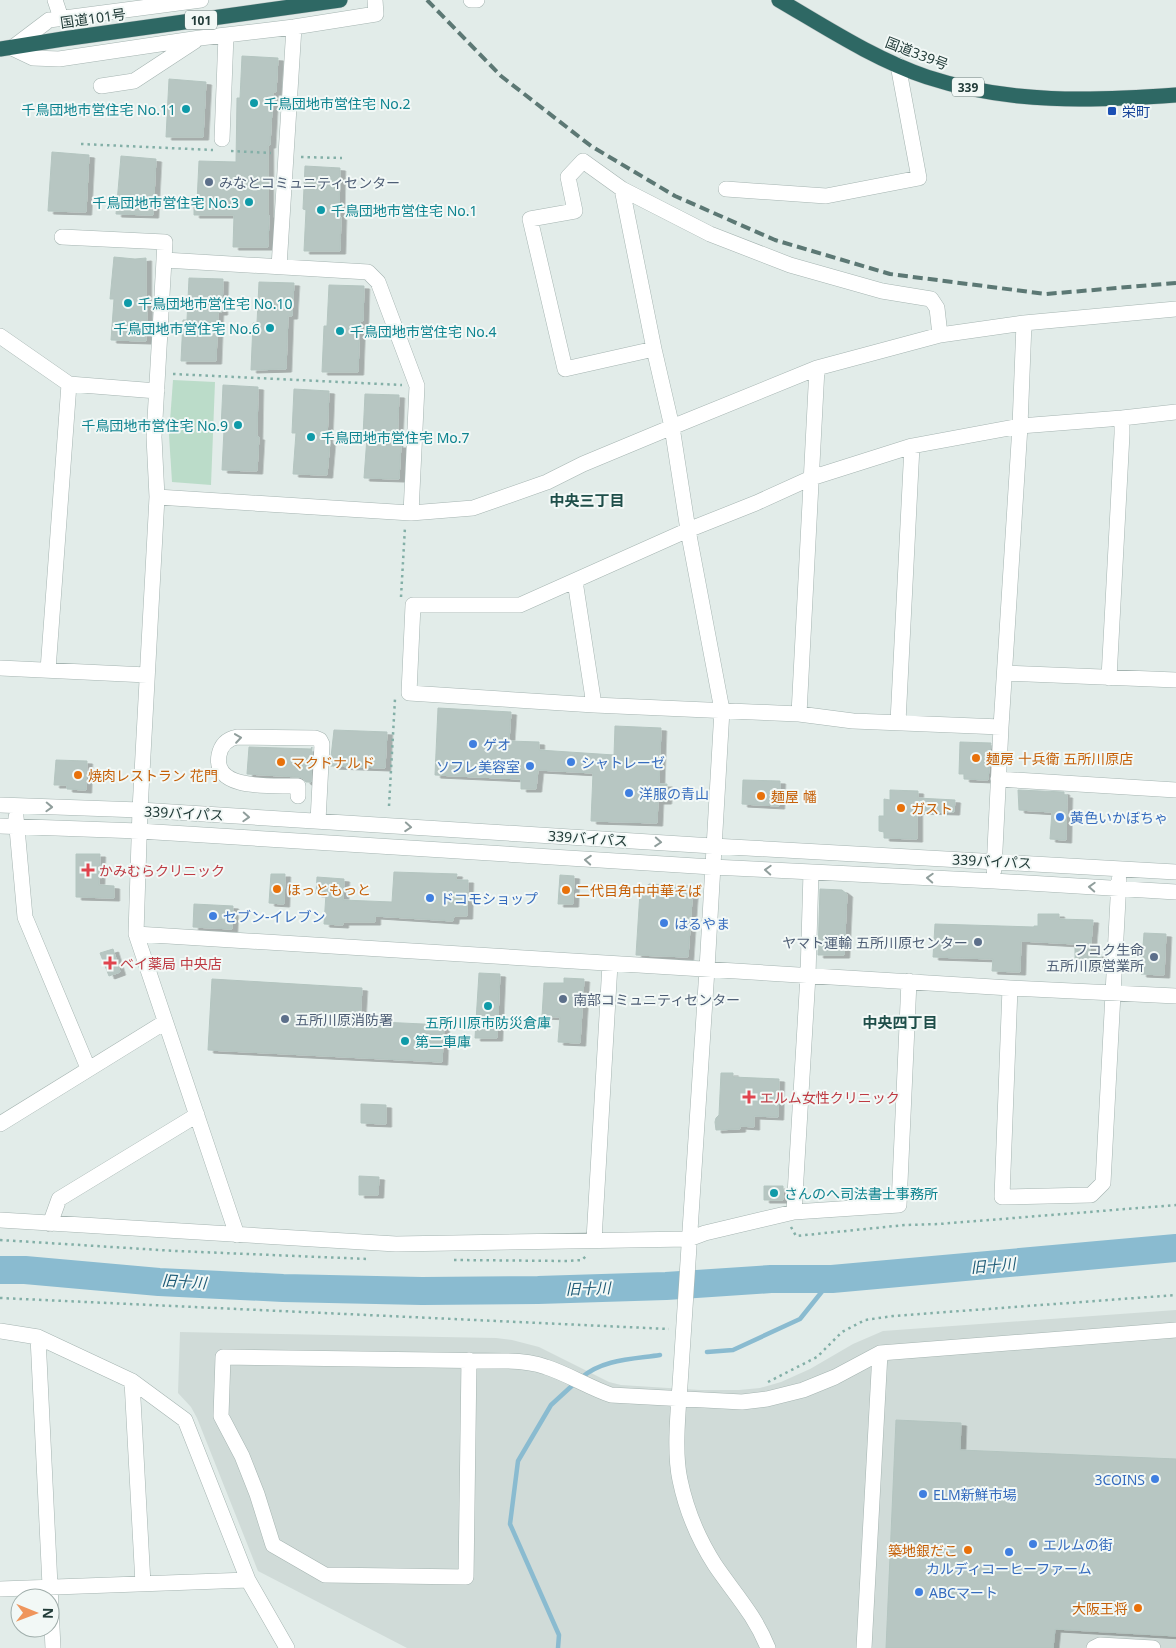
<svg xmlns="http://www.w3.org/2000/svg" width="1176" height="1648" font-family="'Noto Sans','Noto Sans JP',sans-serif">
  <style>
    .built { fill: #d0dbd8 }
    .green { fill: #bbdcc9 }
    .lines { fill: none; stroke-linecap: round; stroke-linejoin: round }
    .stream { stroke: #8abbd0; stroke-width: 4.5 }
    .river { stroke: #8abbd0; stroke-width: 28 }
    .building { fill: #b7c6c2; stroke: #b4c5c0; filter: url(#shadow) }
    .minor-casing { stroke: #a5b4b1; stroke-width: 16 }
    .highway-casing { stroke: #c1c8c8; stroke-width: 16 }
    .path { stroke: #83afa7; stroke-width: 2.5; stroke-dasharray: 2.5 4; stroke-linecap: butt }
    .minor { stroke: #fff; stroke-width: 15 }
    .highway { stroke: #2e6864; stroke-width: 15 }
    .rail { stroke: #5c7874; stroke-width: 4; stroke-dasharray: 10 5; stroke-linecap: butt }
    .oneway { stroke: #909e9c }
    .culture-dot { fill: #0f9aa8; stroke: #f2f8f6; stroke-width: 2 }
    .transit-dot { fill: #1a4fb4; stroke: #f2f8f6; stroke-width: 2 }
    .service-dot { fill: #5c6f8a; stroke: #f2f8f6; stroke-width: 2 }
    .shop-dot { fill: #3f7fe0; stroke: #f2f8f6; stroke-width: 2 }
    .food-dot { fill: #e8710a; stroke: #f2f8f6; stroke-width: 2 }
    .health-dot { fill: #e0444e; stroke: #f2f8f6; stroke-width: 2 }
    .labels { text-anchor: middle; dominant-baseline: central; stroke-width: 4; stroke-linejoin: round; paint-order: stroke }
    .shield { fill: #f2f8f6; stroke: #607472; stroke-width: 1 }
    .shield-label { font-size: 12px; font-weight: bold; fill: #223c39 }
    .street-label { font-size: 14px; fill: #223c39; stroke: #f2f8f6 }
    .culture-label { font-size: 14px; fill: #0d838f; stroke: #f2f8f6; text-anchor: start }
    .transit-label { font-size: 14px; fill: #164399; stroke: #f2f8f6; text-anchor: start }
    .service-label { font-size: 14px; fill: #4e5e75; stroke: #f2f8f6; text-anchor: start }
    .shop-label { font-size: 14px; fill: #366cbe; stroke: #f2f8f6; text-anchor: start }
    .food-label { font-size: 14px; fill: #c56008; stroke: #f2f8f6; text-anchor: start }
    .health-label { font-size: 14px; fill: #be3a42; stroke: #f2f8f6; text-anchor: start }
    .neighbourhood-label { font-size: 15px; font-weight: bold; fill: #1e4e49; stroke: #f2f8f6 }
    .water-label { font-size: 15px; font-style: italic; fill: #1d5b77; stroke: #f2f8f6 }
  </style>
  <defs>
    <filter id="shadow"><feDropShadow dx="5.5" dy="3" stdDeviation="0" flood-color="#0004"/></filter>
  </defs>
  <rect width="100%" height="100%" fill="#e2ece9"/>
  <path class="built" d="M1176 1310V1648H407L258 1571 197 1418 191 1407 178 1393 180 1332 496 1338 512 1340 539 1347 609 1382 621 1385 700 1390H739L760 1388 781 1382 810 1369 853 1344 883 1331Z"/>
  <path class="green" d="M173 380 215 382 211 485 172 482 169 435Z"/>
  <g class="lines">
    <path class="stream" d="M707 1352 733 1350 800 1319 832 1279
      M581 1378C602 1359 634 1359 660 1355
      M558 1648 559 1635 510 1524 518 1461 551 1405 575 1383"/>
    <path class="river" d="M0 1270H25L159 1282 283 1288 422 1291 538 1290 666 1286 771 1279H832L1176 1248"/>
  </g>
  <path class="building" d="M242 56 278 58 276 92H273L270 145H268V215H269L268 247H233L234 215H194V202H197L199 161 236 162 237 98H240Z
    M169 79 206 82 203 137H166Z
    M52 152 89 155 86 212 48 211Z
    M121 156 156 159 153 215 116 214Z
    M305 166 340 168 339 217H341L340 251H304L306 210 303 209Z
    M114 257 135 259 146 258V308H147L146 341 111 340 114 299H110Z
    M189 278 223 279 222 312H218L216 361H181L183 320H187Z
    M259 282 294 283 292 316H288L286 369 251 370 253 323H257Z
    M329 285 364 286 363 321H360L358 372H322L324 326H327Z
    M223 385 258 387 257 437H259L257 471 222 470 224 430H221Z
    M294 389 329 391 327 440 330 441 327 475 293 474 296 433H292Z
    M365 394 399 395 397 445H401L399 479 364 478 367 437 363 436Z
    M438 708 511 712 509 741 539 742V750L614 755 615 726 661 728 659 784H667L666 801H658L657 823 591 821 593 773 538 770 536 789H521V779L435 775Z
    M334 730 387 732 385 768 330 766Z
    M960 742 991 743 988 780 964 779V774H959Z
    M249 747 311 749 312 747 311 782H306L303 778 298 777 247 774Z
    M56 760 87 761 86 790 67 789V785H54Z
    M743 780 780 781 779 806 742 804Z
    M890 790 918 791V798L955 800 954 812 917 811V839L884 838V832L879 831V816H884V799L890 800Z
    M1018 790 1064 792V795H1067L1066 840 1050 839 1052 812 1019 810Z
    M76 854H100L99 885 114 886V898L76 897Z
    M394 872 457 874 456 880H468L467 916H454L453 921 375 916V922H343V925L324 924 326 894H316L317 877 344 879 343 900 392 902Z
    M271 874H285L284 904 269 903Z
    M560 875 574 876 573 904H558Z
    M649 884 693 886 688 957 636 955 640 892Z
    M820 889 842 890 847 894 844 955H818Z
    M194 904 233 906 232 929 193 927Z
    M1038 914H1059V919L1093 920 1090 954H1101V968L1075 967V944L1021 941 1020 972 992 971 993 959 933 957 935 924 1034 927V926H1038Z
    M1144 933 1166 934 1164 975 1141 974Z
    M113 949 120 972 109 976 100 953Z
    M479 973 500 974 497 1038H475Z
    M564 978 584 979 580 1043 558 1042 560 1017 542 1016 544 983H564Z
    M212 979 362 988 360 1021 444 1025 442 1062 208 1050Z
    M721 1073H733V1077L779 1079 778 1117 754 1116V1127L740 1126V1129L716 1130 715 1122 716 1118 719 1115Z
    M361 1104 386 1105V1124L361 1123Z
    M359 1176 379 1177 378 1195H359Z
    M764 1186H783V1200H764Z
    M896 1420 961 1423 960 1450 1176 1459V1636L1055 1629 1053 1648H886Z"/>
  <g class="lines">
    <defs>
      <path id="minor" d="M55 0 61 18
        M201 0 49 20 12 48 33 58 59 59 200 38 294 27 376 14 375 0
        M471 0H477
        M101 86 134 81 195 41
        M222 139 226 35
        M622 189 654 349 672 427 688 530 722 710 707 969 680 1385C678 1412 674 1453 680 1480 686 1509 699 1540 715 1565 734 1593 755 1615 768 1648
        M726 189 826 196 919 178 898 65
        M62 237 165 242 154 437 157 497 140 810 136 934 237 1235
        M164 260 368 272 378 282 417 386 411 513
        M279 267 294 27
        M0 336 69 384 157 391
        M654 349 565 369 530 219 575 211 568 177 583 161 622 189 710 234 790 265 882 291 931 299 937 308 940 335
        M157 497 411 513 473 508 547 482 583 464 672 427 817 368 940 335 1024 323 1176 309
        M575 581 594 705
        M0 668 147 675
        M48 670 69 384
        M1005 673 1176 680
        M1109 678 1122 434V418
        M799 714 817 368
        M898 722 912 446
        M1001 727 853 721 799 714 594 705 409 693 413 605H520L688 530 756 503 811 478 912 446 1020 426 1122 418 1176 412
        M998 779 1176 790
        M298 796V786C276 785 212 792 219 755 221 745 227 739 237 737L315 738 320 740 322 744 318 821
        M0 805 140 810 713 846 1176 872
        M16 817 25 917 88 1068
        M0 826 139 831 712 867 994 881 1176 892
        M994 870 1001 727 1020 426 1024 323
        M136 934 1010 988 1176 996
        M1010 988 1002 1197 1091 1195 1103 1183 1119 880
        M0 1124 165 1022
        M794 1212 808 975 811 872
        M0 1220 396 1244 689 1239 705 1233 794 1212 899 1205 909 981
        M50 1224 59 1199 197 1115
        M594 1240 610 964
        M0 1331 38 1337 132 1381 185 1420 248 1580 287 1648
        M38 1337 53 1648
        M469 1360 466 1577 325 1575 273 1545 257 1494 242 1456 221 1416 223 1357 503 1361C518 1361 532 1362 546 1367 568 1374 588 1387 611 1395L742 1402 767 1399 803 1390 835 1377 880 1353 1176 1330
        M132 1381 143 1584
        M0 1589 248 1580
        M864 1648 880 1353
        M1094 1648 1100 1645 1153 1648"/>
      <path id="highway" d="M779 0C827 28 874 59 927 77 1009 104 1092 101 1176 95
        M0 49 63 39 340 0"/>
    </defs>
    <use href="#minor" class="minor-casing"/>
    <use href="#highway" class="highway-casing"/>
    <path class="path" d="M81 144 213 150
      M231 151 271 153
      M301 157 342 158
      M173 374 402 385
      M401 597 405 527
      M389 806 395 699
      M791 1227 796 1236 905 1225 939 1224 1176 1205
      M0 1240 176 1251 368 1259
      M454 1260 568 1261 582 1260 586 1256
      M0 1298 669 1329
      M768 1382 817 1357 842 1332 865 1320 893 1316 1176 1295"/>
    <use href="#minor" class="minor"/>
    <use href="#highway" class="highway"/>
    <path class="rail" d="M427 0 501 76 591 146 675 196 775 240 890 274 1046 294 1176 283"/>
  </g>
  <defs><path id="oneway-chevron" d="M-2-3.5L2.5 0L-2 3.5" fill="none" stroke-width="1.6" stroke-linecap="round" stroke-linejoin="round" transform="scale(1.25)"/></defs>
  <g class="oneway">
    <use href="#oneway-chevron" transform="translate(238 738) rotate(-8)"/>
    <use href="#oneway-chevron" transform="translate(49 807) rotate(2)"/>
    <use href="#oneway-chevron" transform="translate(246 817) rotate(3)"/>
    <use href="#oneway-chevron" transform="translate(408 827) rotate(4)"/>
    <use href="#oneway-chevron" transform="translate(658 842) rotate(4)"/>
    <use href="#oneway-chevron" transform="translate(588 860) rotate(-176)"/>
    <use href="#oneway-chevron" transform="translate(768 870) rotate(-177)"/>
    <use href="#oneway-chevron" transform="translate(930 878) rotate(-177)"/>
    <use href="#oneway-chevron" transform="translate(1092 887) rotate(-177)"/>
  </g>
  <g class="culture-dot">
    <circle cx="254" cy="103" r="5"/>
    <circle cx="186" cy="109" r="5"/>
    <circle cx="249" cy="202" r="5"/>
    <circle cx="321" cy="210" r="5"/>
    <circle cx="128" cy="303" r="5"/>
    <circle cx="270" cy="328" r="5"/>
    <circle cx="340" cy="331" r="5"/>
    <circle cx="238" cy="425" r="5"/>
    <circle cx="311" cy="437" r="5"/>
    <circle cx="488" cy="1006" r="5"/>
    <circle cx="405" cy="1041" r="5"/>
    <circle cx="774" cy="1193" r="5"/>
  </g>
  <rect class="transit-dot" x="1107" y="106" width="10" height="10" rx="2.5"/>
  <g class="service-dot">
    <circle cx="209" cy="182" r="5"/>
    <circle cx="978" cy="942" r="5"/>
    <circle cx="1154" cy="957" r="5"/>
    <circle cx="563" cy="999" r="5"/>
    <circle cx="285" cy="1019" r="5"/>
  </g>
  <g class="shop-dot">
    <circle cx="473" cy="744" r="5"/>
    <circle cx="571" cy="762" r="5"/>
    <circle cx="530" cy="766" r="5"/>
    <circle cx="629" cy="793" r="5"/>
    <circle cx="1060" cy="817" r="5"/>
    <circle cx="430" cy="898" r="5"/>
    <circle cx="213" cy="916" r="5"/>
    <circle cx="664" cy="923" r="5"/>
    <circle cx="1155" cy="1479" r="5"/>
    <circle cx="923" cy="1494" r="5"/>
    <circle cx="1033" cy="1544" r="5"/>
    <circle cx="1009" cy="1552" r="5"/>
    <circle cx="919" cy="1592" r="5"/>
  </g>
  <g class="food-dot">
    <circle cx="976" cy="758" r="5"/>
    <circle cx="281" cy="762" r="5"/>
    <circle cx="78" cy="775" r="5"/>
    <circle cx="761" cy="796" r="5"/>
    <circle cx="901" cy="808" r="5"/>
    <circle cx="277" cy="889" r="5"/>
    <circle cx="566" cy="890" r="5"/>
    <circle cx="968" cy="1550" r="5"/>
    <circle cx="1138" cy="1608" r="5"/>
  </g>
  <g class="health-dot">
    <path d="M85.5 862.5h5v5h5v5h-5v5h-5v-5h-5v-5h5z"/>
    <path d="M107.5 955.5h5v5h5v5h-5v5h-5v-5h-5v-5h5z"/>
    <path d="M746.5 1089.5h5v5h5v5h-5v5h-5v-5h-5v-5h5z"/>
  </g>
  <g class="labels">
    <g class="shield">
      <rect x="185" y="10.5" width="32" height="19" rx="4"/>
      <rect x="952" y="77.5" width="32" height="19" rx="4"/>
    </g>
    <g class="shield-label">
      <text x="201" y="20">101</text>
      <text x="968" y="87">339</text>
    </g>
    <g class="street-label">
      <text transform="translate(93 18) rotate(-8)">国道101号</text>
      <text transform="translate(917 53) rotate(21)">国道339号</text>
      <text transform="translate(184 813) rotate(3)">339バイパス</text>
      <text transform="translate(588 838) rotate(4)">339バイパス</text>
      <text transform="translate(992 861) rotate(3)">339バイパス</text>
    </g>
    <g class="culture-label">
      <text x="264" y="103">千鳥団地市営住宅 No.2</text>
      <text x="176" y="109" text-anchor="end">千鳥団地市営住宅 No.11</text>
      <text x="239" y="202" text-anchor="end">千鳥団地市営住宅 No.3</text>
      <text x="331" y="210">千鳥団地市営住宅 No.1</text>
      <text x="138" y="303">千鳥団地市営住宅 No.10</text>
      <text x="260" y="328" text-anchor="end">千鳥団地市営住宅 No.6</text>
      <text x="350" y="331">千鳥団地市営住宅 No.4</text>
      <text x="228" y="425" text-anchor="end">千鳥団地市営住宅 No.9</text>
      <text x="321" y="437">千鳥団地市営住宅 Mo.7</text>
      <text x="488" y="1022" text-anchor="middle">五所川原市防災倉庫</text>
      <text x="415" y="1041">第二車庫</text>
      <text x="784" y="1193">さんのへ司法書士事務所</text>
    </g>
    <g class="transit-label">
      <text x="1122" y="111">栄町</text>
    </g>
    <g class="service-label">
      <text x="219" y="182">みなとコミュニティセンター</text>
      <text x="968" y="942" text-anchor="end">ヤマト運輸 五所川原センター</text>
      <text x="1144" y="949" text-anchor="end">フコク生命<tspan x="1144" dy="16">五所川原営業所</tspan></text>
      <text x="573" y="999">南部コミュニティセンター</text>
      <text x="295" y="1019">五所川原消防署</text>
    </g>
    <g class="shop-label">
      <text x="483" y="744">ゲオ</text>
      <text x="581" y="762">シャトレーゼ</text>
      <text x="520" y="766" text-anchor="end">ソフレ美容室</text>
      <text x="639" y="793">洋服の青山</text>
      <text x="1070" y="817">黄色いかぼちゃ</text>
      <text x="440" y="898">ドコモショップ</text>
      <text x="223" y="916">セブン-イレブン</text>
      <text x="674" y="923">はるやま</text>
      <text x="1145" y="1479" text-anchor="end">3COINS</text>
      <text x="933" y="1494">ELM新鮮市場</text>
      <text x="1043" y="1544">エルムの街</text>
      <text x="1009" y="1568" text-anchor="middle">カルディコーヒーファーム</text>
      <text x="929" y="1592">ABCマート</text>
    </g>
    <g class="food-label">
      <text x="986" y="758">麺房 十兵衛 五所川原店</text>
      <text x="291" y="762">マクドナルド</text>
      <text x="88" y="775">焼肉レストラン 花門</text>
      <text x="771" y="796">麺屋 幡</text>
      <text x="911" y="808">ガスト</text>
      <text x="287" y="889">ほっともっと</text>
      <text x="576" y="890">二代目角中中華そば</text>
      <text x="958" y="1550" text-anchor="end">築地銀だこ</text>
      <text x="1128" y="1608" text-anchor="end">大阪王将</text>
    </g>
    <g class="health-label">
      <text x="99" y="870">かみむらクリニック</text>
      <text x="120" y="963">ベイ薬局 中央店</text>
      <text x="760" y="1097">エルム女性クリニック</text>
    </g>
    <g class="neighbourhood-label">
      <text x="587" y="500">中央三丁目</text>
      <text x="900" y="1022">中央四丁目</text>
    </g>
    <g class="water-label">
      <text transform="translate(993 1265) rotate(-5)">旧十川</text>
      <text transform="translate(184 1281) rotate(4)">旧十川</text>
      <text transform="translate(588 1288) rotate(-2)">旧十川</text>
    </g>
  </g>
  <g transform="translate(35 1613) rotate(91)"><circle r="24" fill="#f2f8f6" stroke="#9fadaa"/>
  <path d="M0-4L9 19L0 12L-9 19Z" fill="#ef955c"/>
  <text y="-8" font-size="14" font-weight="bold" text-anchor="middle" fill="#223c39">N</text>
  </g>
</svg>
